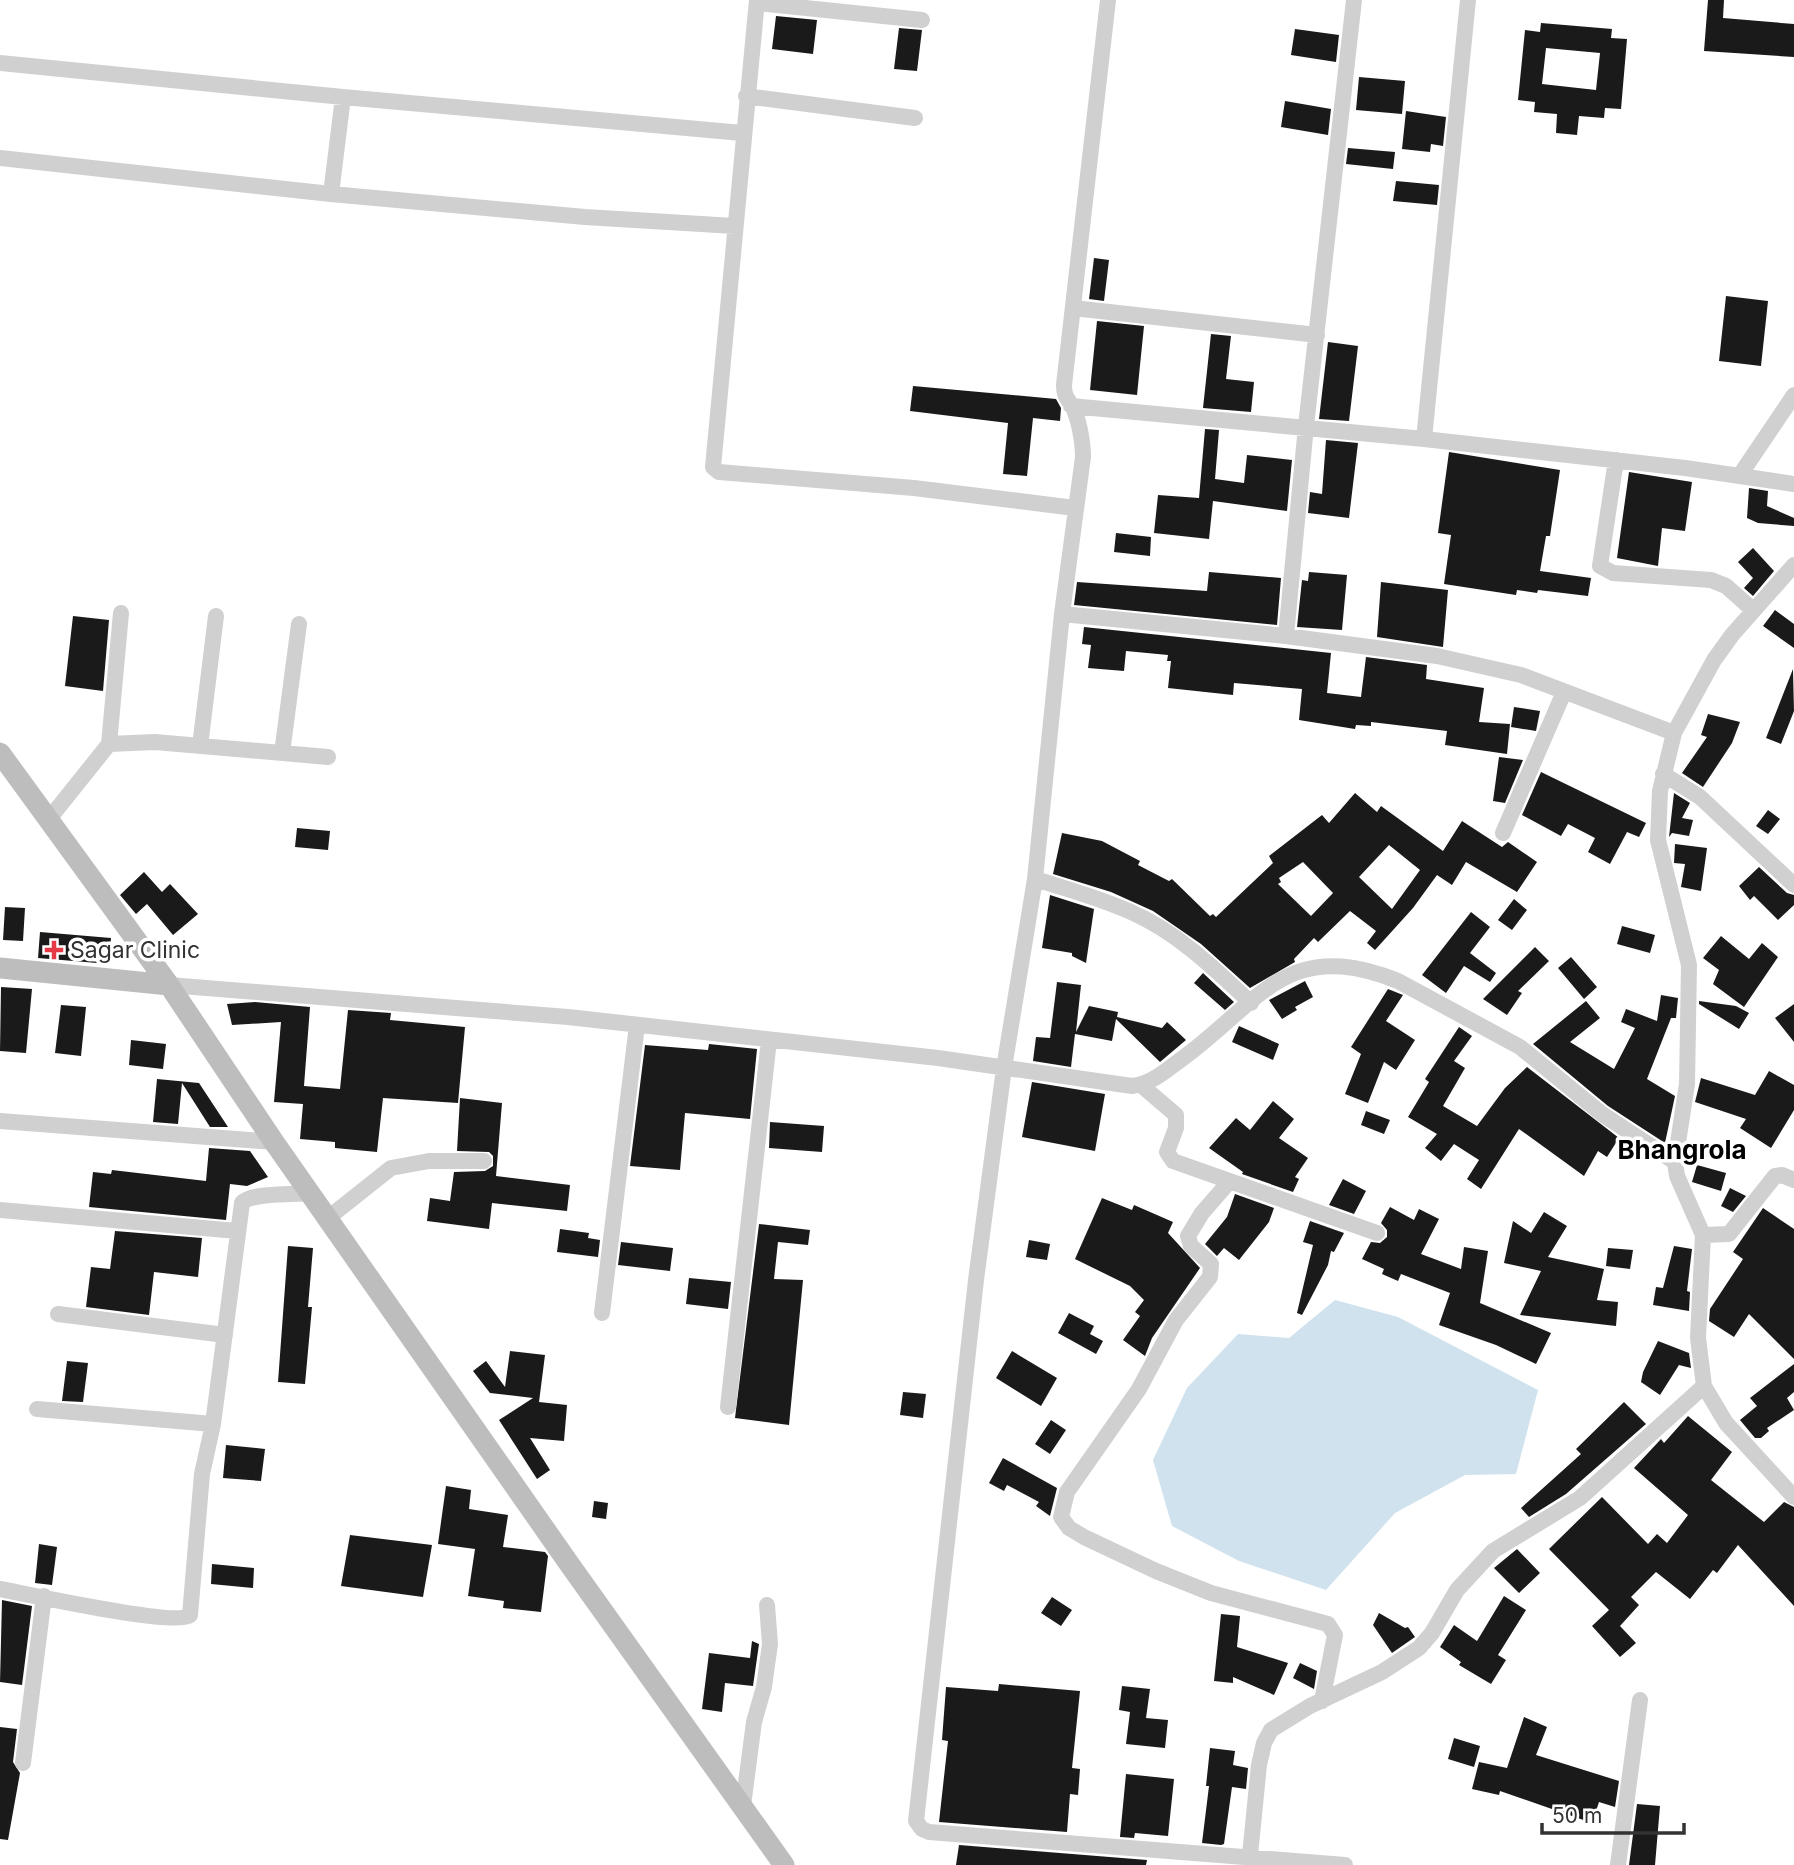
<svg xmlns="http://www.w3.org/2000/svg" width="1794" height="1865" font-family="Inter,sans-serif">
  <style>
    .water { fill: #cfe2ee }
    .building { fill: #1a1a1a; fill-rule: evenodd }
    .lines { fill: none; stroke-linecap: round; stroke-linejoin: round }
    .street { stroke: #d0d0d0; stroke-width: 16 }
    .secondary { stroke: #bdbdbd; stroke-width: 21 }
    .poi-dot { fill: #e63946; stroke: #fff; stroke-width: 2.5 }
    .labels { text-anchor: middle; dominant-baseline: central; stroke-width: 7; stroke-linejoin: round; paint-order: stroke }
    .poi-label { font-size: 23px; fill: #333; stroke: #fff; text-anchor: start }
    .quarter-label { font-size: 26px; font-weight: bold; fill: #000; stroke: #fff }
  </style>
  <rect width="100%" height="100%" fill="#fff"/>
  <path class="water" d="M1335 1300 1398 1317 1538 1390 1516 1474 1465 1475 1395 1513 1326 1590 1239 1561 1172 1526 1153 1460 1187 1388 1238 1334 1289 1338Z"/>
  <path class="building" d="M1708 0H1724L1723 18 1794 24V57L1704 51Z
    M776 16 817 20 813 54 772 49Z
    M1541 23 1612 29 1611 38 1627 39 1621 109 1605 108 1604 118 1579 116 1577 135 1556 133 1557 114 1534 112 1535 102 1518 100 1525 30 1540 32ZM1546 48 1600 53 1596 90 1542 84Z
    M899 28 922 30 917 71 894 69Z
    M1295 29 1339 35 1336 62 1291 55Z
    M1359 77 1405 81 1402 114 1356 110Z
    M1285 101 1331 109 1328 135 1281 127Z
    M1406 111 1446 117 1443 146 1431 144 1430 152 1402 149Z
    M1348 148 1395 152 1393 169 1346 164Z
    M1396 181 1439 185 1437 205 1393 201Z
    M1094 258 1109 260 1104 301 1089 299Z
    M1726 296 1768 301 1761 366 1719 361Z
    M1097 321 1144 326 1137 395 1090 390Z
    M1211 334 1231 336 1226 379 1254 382 1251 412 1203 408Z
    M1328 342 1358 346 1349 421 1319 419Z
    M913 386 1056 399 1061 408 1060 421 1033 418 1027 476 1003 474 1008 423 910 411Z
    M1205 429 1219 430 1215 479 1244 483 1247 455 1292 460 1287 511 1213 501 1209 539 1154 533 1158 495 1199 498Z
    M1326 440 1358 443 1349 518 1308 513 1310 492 1322 494Z
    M1449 452 1560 470 1550 536H1546L1540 571 1591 578 1588 596 1538 590 1537 593 1517 590 1516 595 1444 584 1451 535 1438 533Z
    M1629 472 1692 482 1685 531 1662 528 1658 566 1617 558Z
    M1749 488 1768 491 1767 506 1794 518V526L1758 523 1747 518Z
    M1116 533 1151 537 1150 556 1114 552Z
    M1753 548 1774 571 1753 596 1744 588 1753 578 1738 562Z
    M1209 572 1281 578 1277 625 1074 605 1077 582 1207 591Z
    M1309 572 1347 575 1342 630 1297 627 1302 580 1308 581Z
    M1381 582 1448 590 1443 647 1377 637Z
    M1775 610 1794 624V648L1763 626Z
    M73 616 109 620 103 691 65 686Z
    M1084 627 1331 653 1327 693 1361 697 1366 657 1427 665 1426 679 1484 688 1479 722 1510 724 1507 754 1445 745 1447 731 1371 722V726L1356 725 1355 729 1299 720 1302 689 1234 683 1233 695 1168 688 1171 661H1167L1168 655 1126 651 1124 671 1088 668 1091 645 1082 644Z
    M1793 669 1794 711 1781 744 1766 738Z
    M1514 707 1540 711 1536 731 1511 727Z
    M1708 714 1740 722 1732 743 1703 787 1682 773 1707 737 1701 735Z
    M1499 757 1523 760 1505 803 1493 801Z
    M1541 772 1646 823 1639 837 1627 832 1610 864 1588 852 1595 838 1568 824 1561 836 1522 815Z
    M1355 793 1377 812 1381 806 1443 851 1462 821 1502 847 1508 842 1537 862 1517 892 1466 862 1452 885 1437 875 1413 908 1375 950 1367 943 1376 931 1350 911 1318 942 1314 938 1294 959 1295 962 1250 988 1201 944 1153 911 1111 892 1053 874 1062 833 1102 841 1140 861 1138 865 1169 881 1172 879 1210 916 1213 914 1216 917 1273 863 1269 856 1322 815 1329 823ZM1389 845 1420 870 1392 909 1359 877ZM1303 862 1333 893 1311 916 1278 884 1281 882 1279 878Z
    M1674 793 1690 803 1682 818 1693 820 1689 836 1672 833 1669 837Z
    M1768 810 1780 819 1768 834 1756 826Z
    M297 828 330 831 328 850 295 847Z
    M1675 844 1707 848 1701 891 1681 887 1685 864 1674 863Z
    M1759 867 1787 893 1794 895V905L1778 920 1754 896 1750 900 1739 886Z
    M144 872 162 892 170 884 198 914 173 935 147 904 136 914 120 895Z
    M1050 895 1094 909 1086 963 1072 956V953L1042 948Z
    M1514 899 1527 910 1512 930 1498 920Z
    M5 907 25 908 23 941 3 940Z
    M1471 912 1490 927 1470 953 1496 973 1490 982 1464 966 1446 993 1422 975Z
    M1622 926 1655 935 1650 953 1617 944Z
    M40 932 111 938 109 964 38 958Z
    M1721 936 1749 959 1762 943 1778 957 1744 1007 1713 984 1719 970 1703 958Z
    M1535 947 1549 961 1518 991 1522 993 1507 1015 1483 999Z
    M1571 957 1597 987 1584 999 1558 968Z
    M1203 973 1234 1002 1225 1010 1194 983Z
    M1305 981 1313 997 1295 1007 1297 1010 1282 1019 1269 1000Z
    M1057 982 1081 985 1076 1032 1089 1006 1118 1012 1117 1017 1162 1028 1167 1022 1186 1040 1160 1062 1116 1019 1112 1041 1075 1034 1071 1067 1033 1061 1036 1037 1050 1038Z
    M1 987 32 989 26 1053 0 1051Z
    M1388 989 1403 995 1386 1021 1415 1040 1396 1070 1384 1062 1368 1103 1345 1094 1361 1054 1351 1047Z
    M1661 995 1678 998 1676 1018H1671L1647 1079 1675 1096 1665 1143 1608 1106 1533 1044 1586 1001 1600 1018 1570 1042 1614 1069 1635 1028 1621 1022 1626 1009 1657 1021Z
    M1699 1001 1736 1006 1749 1013 1739 1029 1699 1004Z
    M255 1002 310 1007 304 1086 340 1089 348 1010 391 1013 390 1020 465 1027 458 1103 383 1098 377 1152 335 1148V1142L300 1139 303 1104 274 1102 281 1022 232 1025 227 1004Z
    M1794 1004V1042L1775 1018Z
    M61 1005 86 1007 81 1056 55 1053Z
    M1239 1026 1279 1044 1273 1060 1232 1042Z
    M1459 1027 1472 1036 1454 1061 1465 1068 1443 1106 1477 1126 1505 1088 1527 1067 1619 1138 1607 1157 1598 1151 1584 1176 1519 1129 1481 1189 1467 1179 1479 1160 1454 1144 1441 1161 1425 1148 1437 1134 1408 1117 1429 1082 1425 1079Z
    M131 1040 166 1044 163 1069 129 1065Z
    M709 1044 757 1049 750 1119 685 1113 680 1170 630 1166 645 1045 708 1050Z
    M1769 1071 1794 1085V1110L1771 1148 1740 1128 1746 1119 1695 1102 1701 1078 1755 1095Z
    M157 1079 199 1083 228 1127H210L182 1083 178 1124 153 1122Z
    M1032 1082 1105 1094 1095 1151 1022 1137Z
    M460 1098 502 1103 496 1176 570 1185 567 1211 492 1203 489 1229 427 1221 430 1198 450 1201 454 1172 485 1171 493 1166V1156L489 1152 457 1151Z
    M1273 1101 1294 1119 1279 1138 1308 1158 1295 1177 1299 1179 1293 1192 1242 1174 1243 1172 1209 1148 1236 1118 1250 1130Z
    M1366 1111 1390 1120 1384 1134 1361 1125Z
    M770 1122 824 1126 822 1152 769 1148Z
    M209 1148 250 1151 268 1177 247 1186 230 1184 226 1220 89 1207 93 1172 111 1174 112 1170 206 1181Z
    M1697 1165 1726 1173 1721 1191 1692 1182Z
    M1343 1179 1366 1191 1354 1214 1329 1205Z
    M1730 1188 1746 1196 1733 1212 1721 1206Z
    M1235 1194 1274 1208 1269 1222 1239 1260 1224 1248 1217 1256 1205 1244 1227 1217Z
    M1102 1198 1132 1210 1134 1205 1173 1222 1168 1233 1200 1268 1152 1338 1145 1356 1123 1340 1140 1316 1135 1312 1144 1300 1130 1286 1075 1259Z
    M1390 1207 1414 1220 1419 1209 1439 1219 1421 1254 1461 1269 1464 1247 1488 1251 1480 1303 1551 1333 1536 1364 1496 1345 1439 1325 1450 1293 1401 1274 1398 1281 1382 1274 1384 1269 1362 1259 1371 1242 1380 1243 1387 1237V1230L1381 1223Z
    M1763 1208 1794 1229V1359L1749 1314 1734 1337 1709 1321 1710 1309 1743 1259 1733 1252Z
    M1544 1212 1567 1226 1548 1257 1604 1269 1597 1300 1618 1302 1616 1326 1520 1315 1541 1271 1504 1263 1513 1221 1531 1233Z
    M1310 1221 1344 1233 1334 1252 1331 1251 1328 1265 1302 1315 1297 1313 1313 1245 1303 1242Z
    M759 1224 810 1230 808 1245 778 1242 774 1279 803 1280 789 1425 735 1418Z
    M560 1229 589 1233 588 1238 600 1240 598 1257 557 1252Z
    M115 1231 202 1238 198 1277 154 1272 149 1315 86 1307 91 1267 110 1269Z
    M1029 1240 1050 1244 1047 1260 1026 1257Z
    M621 1242 673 1248 670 1271 618 1265Z
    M288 1246 313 1248 308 1307H312L305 1384 278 1382Z
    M1674 1246 1692 1249 1687 1291 1690 1292 1689 1311 1653 1305 1656 1287 1663 1288Z
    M1608 1248 1633 1250 1630 1269 1606 1266Z
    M689 1278 731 1282 728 1309 686 1304Z
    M1069 1313 1094 1326 1090 1334 1103 1341 1096 1354 1058 1333Z
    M1658 1341 1689 1353 1691 1368 1679 1365 1660 1395 1641 1382 1643 1372Z
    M510 1351 545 1355 539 1402 567 1405 564 1441 530 1438 550 1470 537 1479 499 1420 533 1398 490 1393 473 1371 486 1361 505 1387Z
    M1012 1351 1057 1378 1041 1406 996 1378Z
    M67 1361 88 1363 83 1402 62 1401Z
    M1794 1364V1392L1787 1398 1794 1410 1767 1428 1769 1431 1761 1438H1755L1740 1420 1757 1406 1750 1398Z
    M903 1392 926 1394 923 1418 900 1415Z
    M1624 1402 1646 1424 1566 1494 1529 1517 1521 1508 1581 1454 1576 1449Z
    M1688 1416 1732 1452 1711 1480 1764 1522 1784 1502 1794 1507V1606L1738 1545 1717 1573 1713 1570 1690 1599 1656 1572 1631 1597 1639 1605 1620 1626 1636 1643 1620 1657 1592 1626 1609 1610 1549 1549 1602 1497 1648 1544 1657 1534 1667 1543 1688 1515 1634 1468 1661 1439 1664 1443Z
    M1051 1420 1066 1430 1050 1454 1035 1444Z
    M226 1445 265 1449 261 1481 223 1478Z
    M1003 1458 1057 1488 1050 1516 1036 1506 1039 1502 1007 1485 1004 1491 989 1483Z
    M446 1486 471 1490 469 1509 508 1515 503 1547 545 1552 548 1556 541 1612 503 1608 504 1601 468 1596 475 1549 438 1544Z
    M594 1501 608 1503 606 1519 592 1517Z
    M350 1535 432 1545 423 1597 341 1586Z
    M39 1544 57 1547 52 1585 35 1583Z
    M1517 1549 1540 1573 1519 1593 1494 1568Z
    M212 1564 254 1568 253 1588 211 1584Z
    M1504 1596 1526 1610 1498 1655 1506 1660 1491 1684 1459 1665 1461 1662 1440 1647 1454 1625 1477 1641Z
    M1052 1597 1072 1610 1061 1626 1041 1613Z
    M2 1600 32 1606 22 1685 0 1682Z
    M1379 1613 1405 1628 1408 1627 1415 1637 1392 1653 1373 1625Z
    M1221 1614 1240 1616 1237 1647 1288 1663 1274 1695 1233 1677V1683L1214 1681Z
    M752 1641 759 1644 753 1686 725 1683 722 1712 702 1709 709 1653 750 1658Z
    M1300 1663 1317 1671 1314 1689 1293 1678Z
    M999 1684 1080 1691 1072 1768 1080 1769 1078 1795 1070 1794 1067 1832 939 1822 948 1741 942 1740 946 1687 998 1691Z
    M1122 1686 1150 1689 1146 1718 1168 1720 1165 1748 1126 1744 1130 1712 1119 1710Z
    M1524 1717 1547 1727 1536 1755 1619 1781 1615 1807 1599 1802 1592 1823 1500 1791 1499 1795 1472 1789 1479 1762 1507 1768Z
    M0 1727 17 1729 13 1762 20 1773 8 1840 0 1839Z
    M1454 1738 1480 1746 1474 1767 1448 1759Z
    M1210 1748 1235 1751 1233 1765 1248 1768 1246 1789 1232 1787 1224 1844 1221 1845 1202 1843 1209 1786H1206Z
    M1126 1774 1174 1779 1168 1836 1135 1833 1134 1838 1120 1837Z
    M1637 1804 1660 1806 1655 1865H1629Z
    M959 1845 1147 1860 1146 1865H956Z"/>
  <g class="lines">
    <path class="street" d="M757 0 713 467 719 472 914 488 1075 508
      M1108 0 1064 385C1064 396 1067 398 1072 406 1079 418 1083 443 1083 457L1062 614 1035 879 1004 1068 976 1280 916 1821 922 1829 929 1832 1345 1865
      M757 3 922 20
      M0 63 343 97 742 133
      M746 96 915 118
      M0 158 331 194 585 217 734 226
      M331 194 343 97
      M1073 308 1317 335
      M1071 406 1424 439 1685 468 1794 484
      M1424 439 1468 0
      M1616 460 1600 566 1613 573 1711 580 1726 586 1753 610
      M1740 475 1794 395
      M1794 565 1732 635 1714 660 1674 733 1660 791 1658 840 1689 965 1687 1084 1675 1162 1677 1176 1703 1235 1698 1338 1704 1386 1726 1423 1794 1497
      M1062 614 1286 636 1437 656 1521 675 1674 733
      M1286 636 1306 426 1354 0
      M109 744 121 613
      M200 746 216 616
      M282 753 299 624
      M1663 774 1700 797 1794 885
      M49 819 109 744 155 742 328 757
      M1503 833 1564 692
      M1035 879C1067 889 1100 898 1131 912 1177 932 1215 969 1251 1003
      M169 985 568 1017 938 1058 1132 1086C1151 1084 1164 1072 1179 1061 1261 1002 1285 936 1398 981L1520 1047 1602 1114 1675 1162
      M1141 1085 1176 1115V1128L1167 1152 1173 1161 1377 1233
      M0 1121 274 1142
      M1229 1182 1202 1213 1188 1236 1191 1246 1211 1264 1210 1277 1176 1320 1139 1389 1067 1492 1061 1517 1069 1528 1084 1537 1156 1571 1211 1593 1328 1624 1335 1635 1322 1701
      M0 1210 237 1231
      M328 1218 391 1168 429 1161H484
      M1703 1235 1729 1234 1775 1176 1782 1175 1794 1180
      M602 1313 637 1025
      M58 1314 225 1335
      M728 1407 769 1040
      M37 1409 213 1424
      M0 1589C28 1594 175 1627 190 1615L202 1474 213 1424 242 1203C252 1192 293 1195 310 1193
      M23 1763 44 1596
      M743 1806 754 1722 764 1687 770 1644 767 1605
      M1249 1865 1259 1765 1264 1743 1271 1730 1310 1706 1382 1672 1419 1648 1432 1633 1457 1590 1493 1551 1580 1498 1704 1386
      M1618 1865 1640 1700"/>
    <path class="secondary" d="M0 753 169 985 274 1142 570 1565 784 1865
      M0 968 169 985"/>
  </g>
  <path class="poi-dot" d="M50.5 939.5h7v7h7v7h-7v7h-7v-7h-7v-7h7z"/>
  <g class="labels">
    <g class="poi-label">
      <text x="70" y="950">Sagar Clinic</text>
    </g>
    <g class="quarter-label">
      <text x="1682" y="1149">Bhangrola</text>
    </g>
  </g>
  <path d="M1542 1823v10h142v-10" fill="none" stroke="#333333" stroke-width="3.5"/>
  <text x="1552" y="1823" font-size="21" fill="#333333" stroke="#ffffff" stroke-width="5" paint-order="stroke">50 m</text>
</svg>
